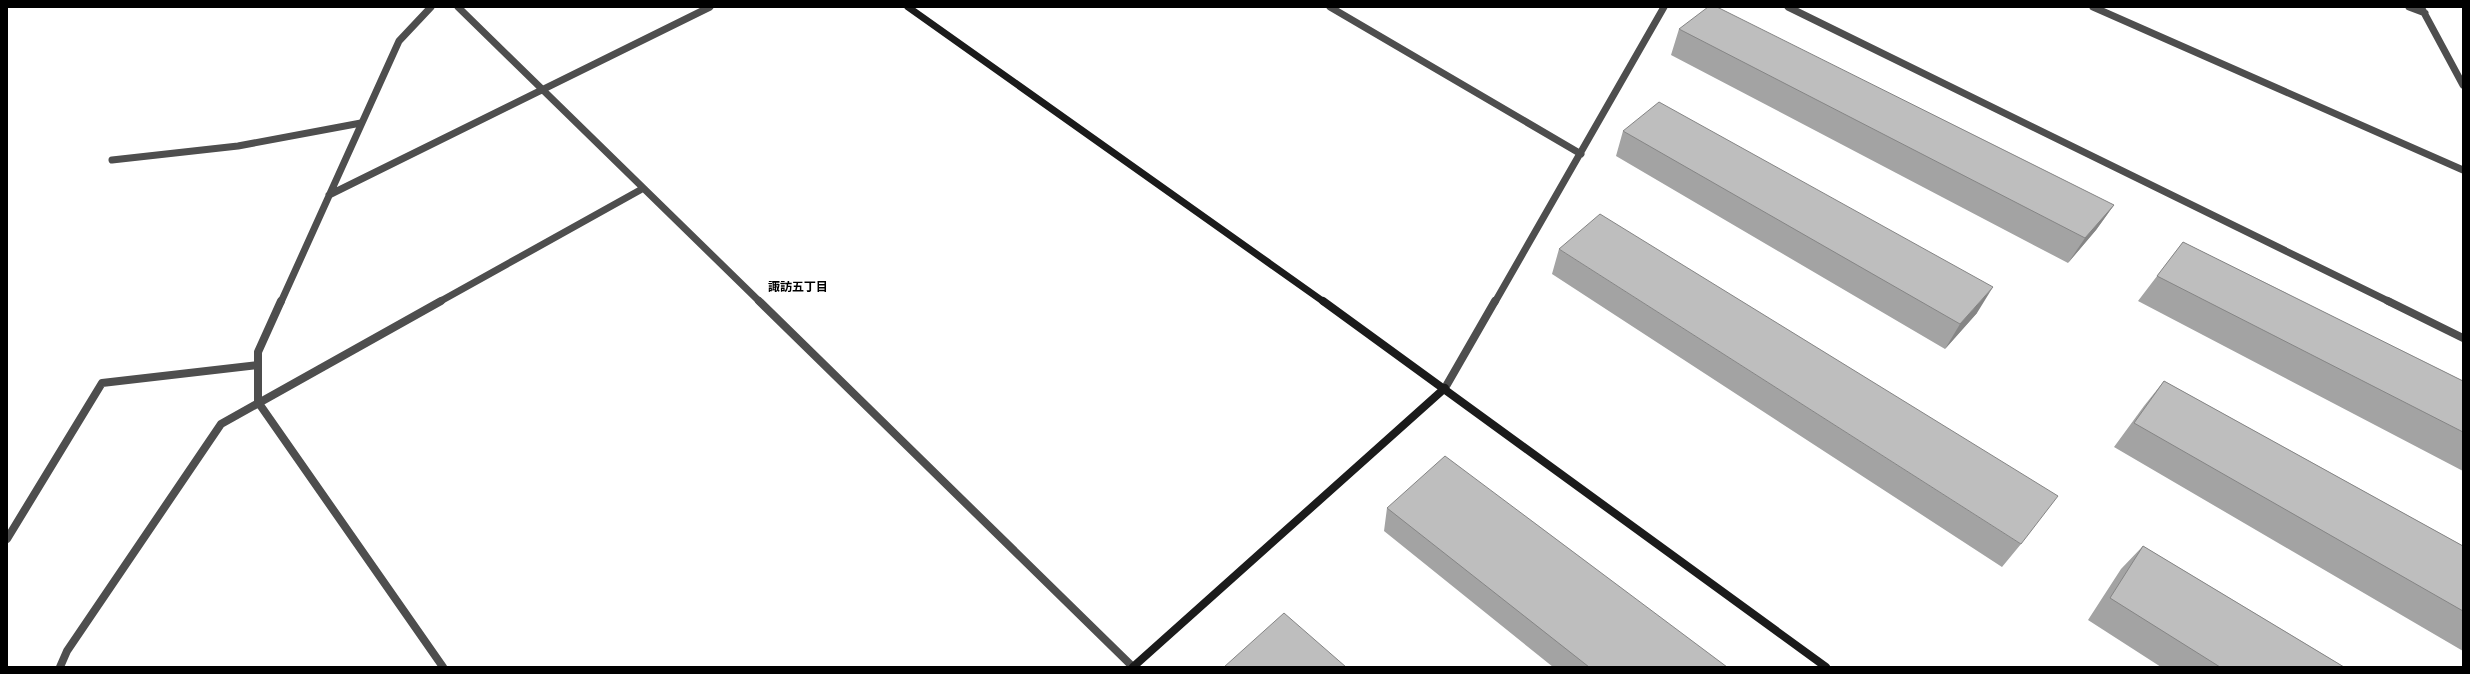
<svg xmlns="http://www.w3.org/2000/svg" width="2470" height="674" font-family="Overpass,'Noto Sans JP',sans-serif">
  <style>
    .lines { fill: none; stroke-linecap: round; stroke-linejoin: round }
    .lane { stroke: #4e4e4e; stroke-width: 7 }
    .street-far1 { stroke: #4e4e4e; stroke-width: 7 }
    .street { stroke: #4e4e4e; stroke-width: 8 }
    .secondary-far1 { stroke: #1b1b1b; stroke-width: 7 }
    .secondary { stroke: #1b1b1b; stroke-width: 8 }
    .wall { fill: #a3a3a3 }
    .shaded-wall { fill: #858585 }
    .building { fill: #bebebe; stroke: #858585 }
    .labels { text-anchor: middle; dominant-baseline: central; stroke-width: 3; stroke-linejoin: round; paint-order: stroke }
    .neighbourhood-label { font-size: 12px; font-weight: bold; fill: #000; stroke: #fff }
  </style>
  <rect width="100%" height="100%" fill="#fff"/>
  <g class="lines">
    <path class="lane" d="M112 160 238 146 361 123"/>
    <path class="street-far1" d="M458 7 760 302
      M1330 7 1581 154
      M1788 7 2390 302
      M2093 7 2463 170
      M2409 7 2425 13
      M2421 7 2463 85
      M329 195 710 7
      M281 302 399 41 431 7
      M439 302 642 189
      M1495 302 1664 7"/>
    <path class="street" d="M281 301 258 352V402L443 667
      M759 301 1133 667
      M2388 301 2463 338
      M1445 388 1495 301
      M7 539 102 383 258 365
      M60 667 67 651 221 424 441 301"/>
    <path class="secondary-far1" d="M908 7 1324 302"/>
    <path class="secondary" d="M1323 301 1826 667
      M1133 667 1445 388"/>
  </g>
  <path class="wall" d="M1679 29 2114 205 2096 230 2068 263 1671 55Z
    M1623 131 1977 313 1945 349 1616 156Z
    M2183 242 2463 381V471L2138 301Z
    M1559 249 2021 544 2002 567 1552 274Z
    M2164 381 2463 546V651L2114 447 2144 406Z
    M1387 508 1727 667H1553L1384 531Z
    M2143 546 2344 667H2161L2088 620 2121 569Z"/>
  <path class="shaded-wall" d="M2114 205 2096 230 2068 263 2085 238Z
    M1993 287 1977 313 1945 349 1960 324Z"/>
  <path class="building" d="M1708 7H1717L2114 205 2085 238 1679 29Z
    M1659 102 1993 287 1960 324 1623 131Z
    M1600 214 2058 496 2021 544 1559 249Z
    M2183 242 2463 381V432L2157 276Z
    M2164 381 2463 546V611L2134 423Z
    M1445 456 1727 667H1589L1387 508Z
    M2143 546 2344 667H2220L2110 598Z
    M1284 613 1346 667H1224Z"/>
  <g class="labels">
    <g class="neighbourhood-label">
      <text x="798" y="288">諏訪五丁目</text>
    </g>
  </g>
  <rect width="2470" height="674" fill="none" stroke="#000000" stroke-width="16"/>
</svg>
